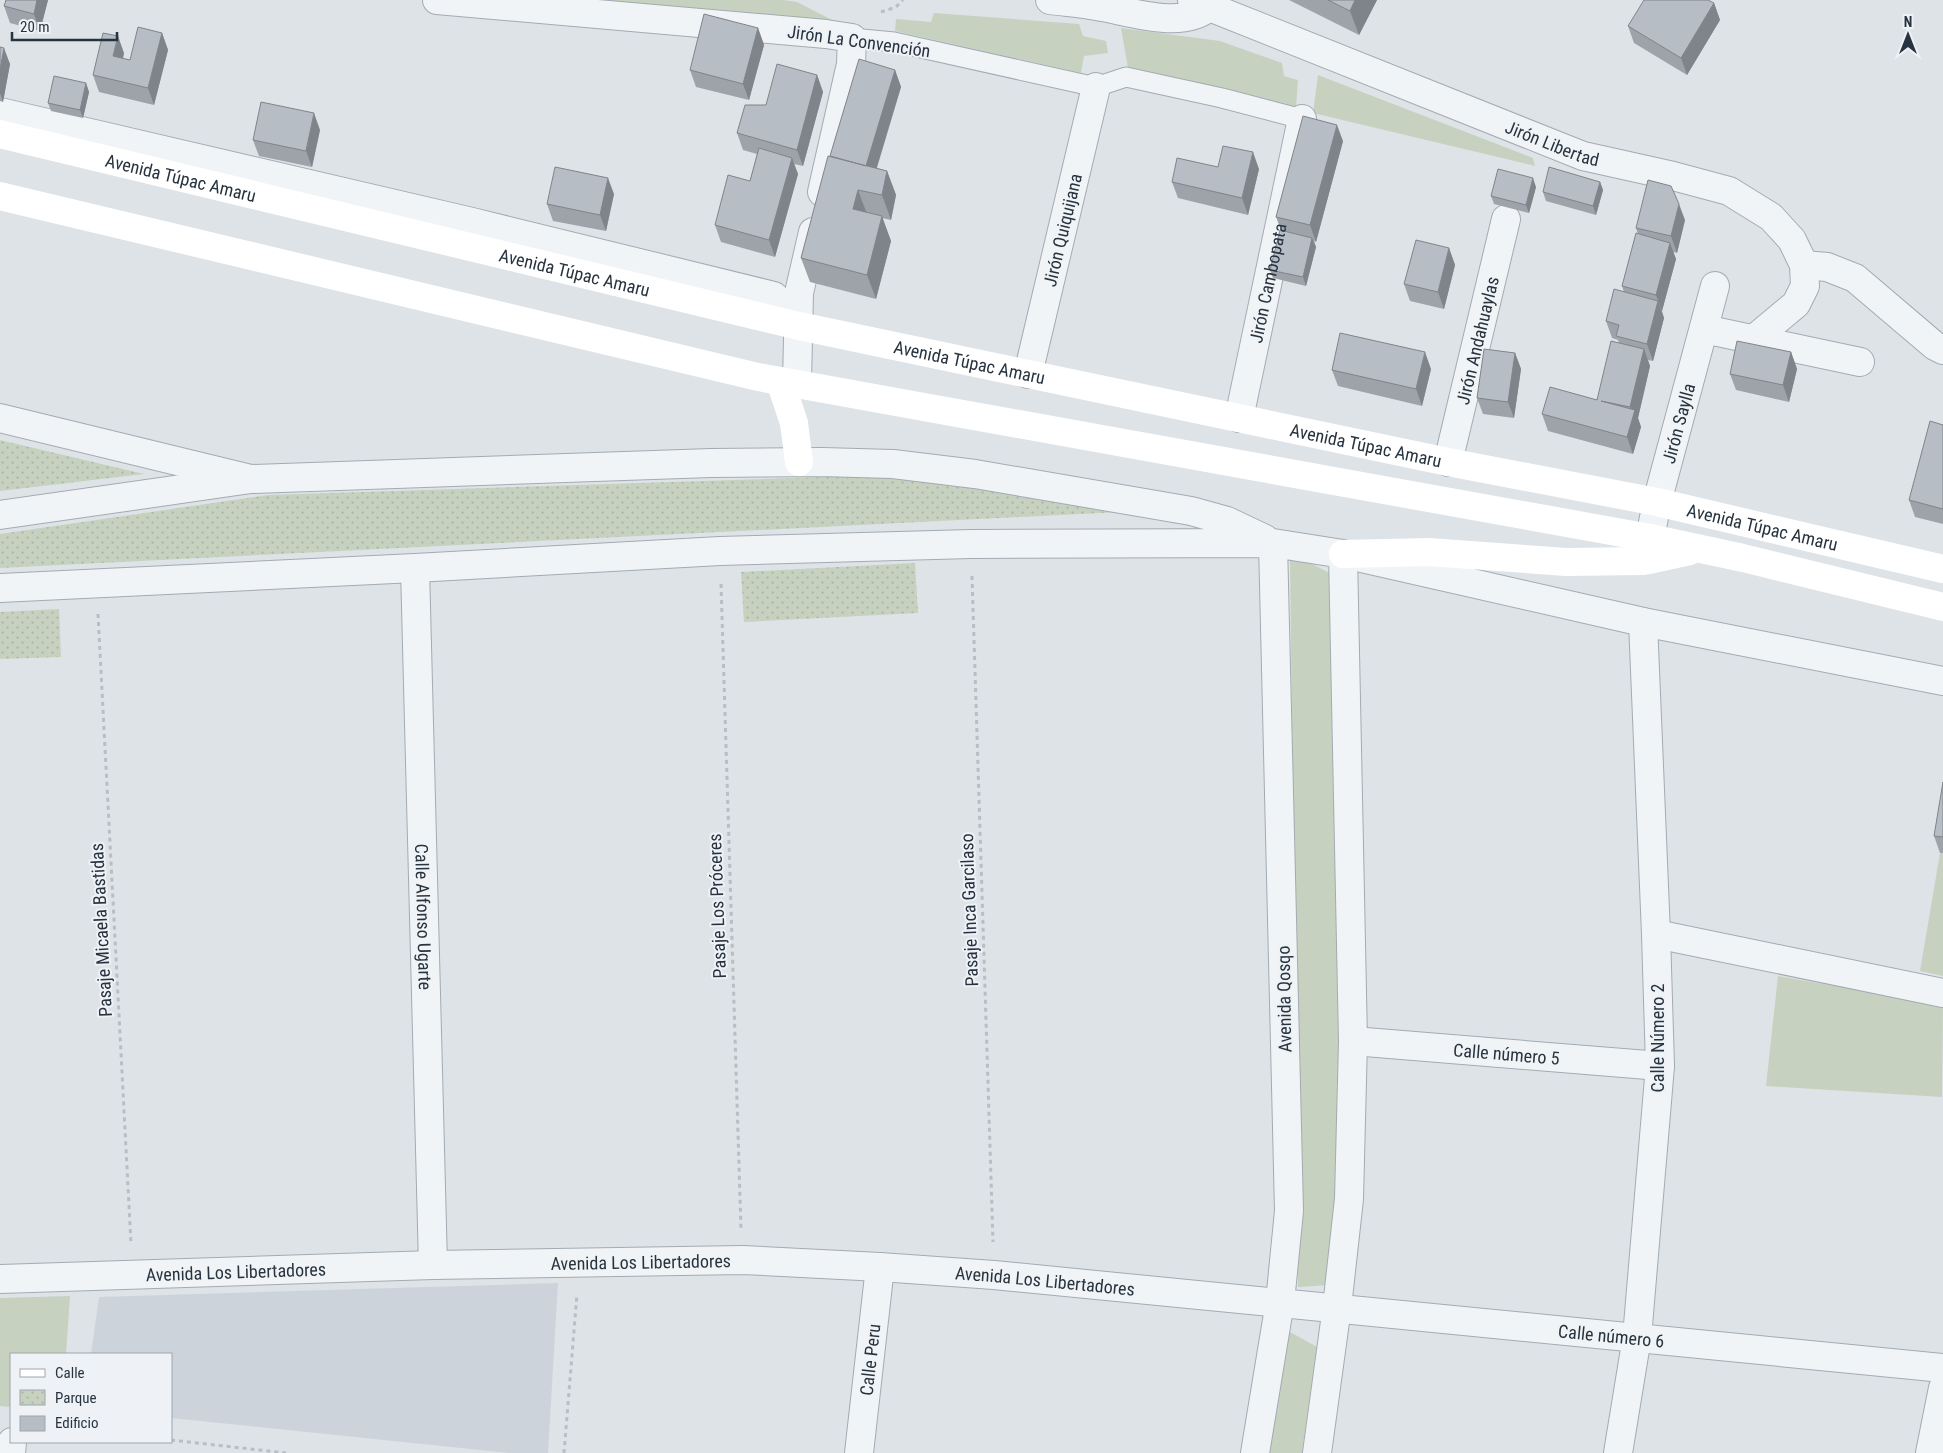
<svg xmlns="http://www.w3.org/2000/svg" width="1943" height="1453" font-family="'Roboto Condensed',sans-serif">
  <style>
    .built { fill: #ccd3da }
    .grass { fill: #c6d2bf }
    .park { fill: url(#park-dots) }
    .lines { fill: none; stroke-linecap: round; stroke-linejoin: round }
    .service-casing { stroke: #a3abb2; stroke-width: 21 }
    .minor-casing { stroke: #a3abb2; stroke-width: 30 }
    .tertiary-casing { stroke: #a3abb2; stroke-width: 30 }
    .path { stroke: #b8bec3; stroke-width: 3; stroke-dasharray: 4 4; stroke-linecap: butt }
    .service { stroke: #f1f4f6; stroke-width: 19 }
    .minor { stroke: #f1f4f6; stroke-width: 28 }
    .tertiary { stroke: #f1f4f6; stroke-width: 28 }
    .secondary { stroke: #fff; stroke-width: 28 }
    .wall { fill: #9da3a9 }
    .shaded-wall { fill: #7f848a }
    .building { fill: #b6bdc5; stroke: #7f848a }
    .labels { text-anchor: middle; dominant-baseline: central; stroke-width: 4; stroke-linejoin: round; paint-order: stroke }
    .street-label { font-size: 18px; fill: #27333f; stroke: #eef2f6 }
  </style>
  <defs>
    <pattern id="park-dots" width="8" height="8" patternUnits="userSpaceOnUse" patternTransform="scale(1.25)"><rect width="8" height="8" fill="#c6d2bf"/><path d="M2 2h.1M6 6h.1" fill="none" stroke="#aab5a5" stroke-width="1.8" stroke-linecap="round"/></pattern>
  </defs>
  <rect width="100%" height="100%" fill="#dee3e8"/>
  <path class="built" d="M558 1283 548 1453H509L171 1418V1354H91L99 1297Z"/>
  <path class="grass" d="M552 0H783L797 2 836 22Z
    M934 13 1079 24 1083 36 1106 41 1108 53 1084 56 1081 73 895 31 896 19 931 22Z
    M1121 28 1220 41 1282 63 1284 76 1298 80 1296 107 1128 68Z
    M1318 75 1533 158 1535 166 1313 113Z
    M1290 552 1333 575 1339 1125 1330 1285 1298 1287Z
    M1940 853H1943V976L1920 971Z
    M1778 976 1943 1005 1942 1097 1766 1086Z
    M70 1296 66 1354H11V1407L0 1406V1298Z
    M1283 1328 1317 1347 1302 1453H1265Z"/>
  <path class="park" d="M0 440 144 474 0 491Z
    M888 475 918 477 1120 512 0 568V534L268 495Z
    M915 563 918 613 744 622 741 572Z
    M59 609 61 657 0 659V612Z"/>
  <g class="lines">
    <defs>
      <path id="service" d="M852 38 894 42 1096 87 1126 77 1222 98 1302 119"/>
      <g id="minor">
        <path d="M437 0 826 34 852 38 851 64 822 192"/>
        <path d="M1050 0C1065 2 1081 3 1096 6 1129 11 1183 31 1210 6"/>
        <path id="s1" d="M1192 0 1583 156 1673 176 1729 191 1771 217 1792 240 1804 265 1805 286 1796 304 1754 339"/>
        <path d="M0 112 472 222 774 296 799 326"/>
        <path d="M1804 265 1827 267 1855 278 1935 346 1943 350"/>
        <path d="M1704 329 1860 362"/>
        <path id="s2" d="M1028 374 1096 87"/>
        <path d="M797 383 799 293 813 232"/>
        <path d="M0 418 251 479"/>
        <path id="s3" d="M1239 418 1302 119"/>
        <path id="s4" d="M1448 462 1506 219"/>
        <path d="M1362 558 1643 622 1943 681"/>
        <path id="s5" d="M1644 560 1650 538 1657 502 1715 286"/>
        <path id="s6" d="M415 568 433 1265"/>
        <path d="M1656 934 1943 993"/>
        <path id="s7" d="M1353 1041 1660 1066"/>
        <path id="s8" d="M0 1279 433 1265 743 1260 880 1267 994 1275 1943 1368"/>
        <path d="M11 1453 12 1442"/>
        <path id="s9" d="M859 1453 880 1267"/>
        <path d="M1618 1453 1637 1337 1660 1066 1656 934 1643 622"/>
        <path d="M1930 1453 1943 1388"/>
      </g>
      <path id="tertiary" d="M0 515 251 479 711 463 822 462 893 464 975 474 1191 511 1227 521 1265 539
        M0 588 415 568 720 551 971 544 1273 543 1343 554 1353 1041 1349 1199 1337 1307 1317 1453
        M1255 1453 1280 1302 1289 1211 1273 543"/>
    </defs>
    <use href="#service" class="service-casing"/>
    <use href="#minor" class="minor-casing"/>
    <use href="#tertiary" class="tertiary-casing"/>
    <path class="path" d="M881 12 896 7 903 0
      M972 576 993 1242
      M721 584 741 1230
      M98 614 131 1244
      M171 1440 286 1453
      M564 1453 577 1294"/>
    <use href="#service" class="service"/>
    <use href="#minor" class="minor"/>
    <use href="#tertiary" class="tertiary"/>
    <g class="secondary">
      <path id="s10" d="M0 134 799 326 1448 462 1657 502 1943 569"/>
      <path d="M0 196 758 377 1650 538 1743 558 1943 607"/>
      <path d="M780 381 794 423 799 462"/>
      <path d="M1343 554 1429 552 1566 562 1644 561 1690 551"/>
    </g>
  </g>
  <path class="wall" d="M48 0 40 31 10 23 4 6Z
    M1289 0H1377L1359 35Z
    M1714 3 1720 20 1687 75 1634 43 1628 26Z
    M758 28 764 45 749 100 696 87 690 70Z
    M162 33 168 50 154 105 99 92 93 75 124 53 123 59 130 60Z
    M0 47 10 64 3 102 0 101Z
    M895 70 901 87 877 168 887 171 896 195 891 220 882 218 891 241 876 299 810 282 801 258 830 156Z
    M817 75 823 92 803 166 794 164 798 174 775 257 721 242 715 225 750 181 757 154 743 150 737 133 766 105Z
    M86 83 89 92 83 118 51 111 48 103Z
    M320 130 312 167 259 156 253 140Z
    M1343 141 1316 242 1314 241 1316 247 1306 286 1273 278 1270 270 1281 230 1276 217Z
    M1218 167 1259 169 1248 215 1178 198 1172 182Z
    M1600 182 1603 190 1596 215 1546 201 1543 192Z
    M1536 187 1529 213 1494 204 1491 196Z
    M614 194 606 231 553 221 547 204Z
    M1685 220 1677 253 1673 252 1676 259 1662 311 1664 318 1653 361 1648 360 1650 366 1638 418 1641 427 1633 454 1548 431 1542 414 1597 400 1619 343 1618 340 1612 338 1606 321 1624 292 1622 286 1638 234 1636 228Z
    M1449 248 1455 265 1444 309 1410 301 1404 284Z
    M1791 352 1797 369 1789 402 1736 390 1730 374Z
    M1515 353 1521 369 1514 418 1483 414 1477 398Z
    M1431 369 1422 406 1338 386 1332 370Z
    M1943 425V524L1915 517 1909 500Z
    M1943 782V853H1940L1934 836Z"/>
  <path class="shaded-wall" d="M37 0H48L40 31 34 14Z
    M1355 0H1377L1359 35 1350 11Z
    M1714 3 1720 20 1687 75 1681 58Z
    M758 28 764 45 749 100 743 84Z
    M162 33 168 50 154 105 148 88Z
    M118 36 124 53 119 73 113 56Z
    M4 48 10 64 3 102 0 93V70Z
    M895 70 901 87 871 186 865 169Z
    M817 75 823 92 803 166 797 150Z
    M86 83 89 92 83 118 80 110Z
    M314 113 320 130 312 167 306 151Z
    M1337 125 1343 141 1316 242 1310 225Z
    M1253 152 1259 169 1248 215 1242 198Z
    M792 158 798 174 775 257 769 240Z
    M887 171 896 195 891 220 882 195Z
    M608 178 614 194 606 231 600 215Z
    M1533 178 1536 187 1529 213 1526 205Z
    M1600 182 1603 190 1596 215 1593 206Z
    M858 190 867 214 853 209Z
    M1679 204 1685 220 1677 253 1671 236Z
    M882 216 891 241 876 299 867 275Z
    M1312 238 1316 247 1306 286 1303 277Z
    M1670 243 1676 259 1662 311 1656 295Z
    M1449 248 1455 265 1444 309 1438 292Z
    M1658 301 1664 318 1653 361 1647 344Z
    M1644 349 1650 366 1638 418 1641 427 1633 454 1627 437 1633 416 1630 407Z
    M1425 352 1431 369 1422 406 1416 389Z
    M1791 352 1797 369 1789 402 1783 385Z
    M1515 353 1521 369 1514 418 1508 402Z"/>
  <path class="building" d="M6 0H37L34 14 4 6Z
    M1328 0H1355L1350 11Z
    M1644 0H1708L1714 3 1681 58 1628 26Z
    M704 14 758 28 743 84 690 70Z
    M138 27 162 33 148 88 93 75 103 33 118 36 113 56 130 60Z
    M0 47 4 48 0 70Z
    M859 59 895 70 866 166 830 156Z
    M777 64 817 75 797 150 737 133 745 105H766Z
    M54 76 86 83 80 110 48 103Z
    M261 102 314 113 306 151 253 140Z
    M1303 116 1337 125 1310 225 1276 217Z
    M1223 146 1253 152 1242 198 1172 182 1177 158 1218 167Z
    M759 148 792 158 769 240 715 225 728 175 750 181Z
    M828 156 887 171 882 195 858 190 853 209 882 216 867 275 801 258Z
    M555 167 608 178 600 215 547 204Z
    M1549 167 1600 182 1593 206 1543 192Z
    M1498 169 1533 178 1526 205 1491 196Z
    M1648 180 1671 186 1679 204 1671 236 1636 228Z
    M1280 230 1312 238 1303 277 1270 270Z
    M1636 233 1670 243 1656 295 1622 286Z
    M1416 240 1449 248 1438 292 1404 284Z
    M1614 289 1658 301 1647 344 1616 336 1619 325 1606 321Z
    M1340 333 1425 352 1416 389 1332 370Z
    M1611 341 1644 349 1630 407 1601 401 1635 410 1627 437 1542 414 1550 387 1597 400Z
    M1737 341 1791 352 1783 385 1730 374Z
    M1484 349 1515 353 1508 402 1477 398Z
    M1930 421 1943 425V509L1909 500Z
    M1943 782V837L1934 836Z"/>
  <g class="labels">
    <g class="street-label">
      <text transform="translate(859 41) rotate(8)">Jirón La Convención</text>
      <text stroke="none"><textPath href="#s1" startOffset="388">Jirón Libertad</textPath></text>
      <text stroke="none"><textPath href="#s10" startOffset="186">Avenida Túpac Amaru</textPath></text>
      <text stroke="none"><textPath href="#s2" startOffset="148">Jirón Quiquijana</textPath></text>
      <text stroke="none"><textPath href="#s10" startOffset="591">Avenida Túpac Amaru</textPath></text>
      <text stroke="none"><textPath href="#s3" startOffset="138">Jirón Cambopata</textPath></text>
      <text stroke="none"><textPath href="#s4" startOffset="125">Jirón Andahuaylas</textPath></text>
      <text stroke="none"><textPath href="#s10" startOffset="996">Avenida Túpac Amaru</textPath></text>
      <text stroke="none"><textPath href="#s5" startOffset="141">Jirón Saylla</textPath></text>
      <text stroke="none"><textPath href="#s10" startOffset="1401">Avenida Túpac Amaru</textPath></text>
      <text stroke="none"><textPath href="#s10" startOffset="1806">Avenida Túpac Amaru</textPath></text>
      <text transform="translate(717 906) rotate(-92)">Pasaje Los Próceres</text>
      <text transform="translate(969 910) rotate(-92)">Pasaje Inca Garcilaso</text>
      <text stroke="none"><textPath href="#s6" startOffset="349">Calle Alfonso Ugarte</textPath></text>
      <text transform="translate(101 930) rotate(-93)">Pasaje Micaela Bastidas</text>
      <text transform="translate(1284 999) rotate(-91)">Avenida Qosqo</text>
      <text transform="translate(1657 1038) rotate(-90)">Calle Número 2</text>
      <text stroke="none"><textPath href="#s7" startOffset="154">Calle número 5</textPath></text>
      <text stroke="none"><textPath href="#s8" startOffset="641">Avenida Los Libertadores</textPath></text>
      <text stroke="none"><textPath href="#s8" startOffset="236">Avenida Los Libertadores</textPath></text>
      <text stroke="none"><textPath href="#s8" startOffset="1046">Avenida Los Libertadores</textPath></text>
      <text stroke="none"><textPath href="#s8" startOffset="1615">Calle número 6</textPath></text>
      <text stroke="none"><textPath href="#s9" startOffset="94">Calle Peru</textPath></text>
    </g>
  </g>
  <rect x="10" y="1353" width="162" height="90" fill="#eef2f6" stroke="#9ea6ad"/>
  <rect x="20" y="1369" width="25" height="8" fill="#ffffff" stroke="#9ea6ad"/>
  <text x="55" y="1378" font-size="15" fill="#27333f">Calle</text>
  <rect x="20" y="1390" width="25" height="15" fill="url(#park-dots)" stroke="#9ea6ad"/>
  <text x="55" y="1403" font-size="15" fill="#27333f">Parque</text>
  <rect x="20" y="1416" width="25" height="15" fill="#b6bdc5" stroke="#9ea6ad"/>
  <text x="55" y="1428" font-size="15" fill="#27333f">Edificio</text>
  <g transform="translate(1908 35)" stroke="#eef2f6" stroke-width="4" paint-order="stroke">
  <path d="M0-4L9 19L0 12L-9 19Z" fill="#27333f"/>
  <text y="-8" font-size="14" font-weight="bold" text-anchor="middle" fill="#27333f">N</text>
  </g>
  <path d="M12 32v8h105v-8" fill="none" stroke="#27333f" stroke-width="2.5"/>
  <text x="20" y="32" font-size="15" fill="#27333f" stroke="#eef2f6" stroke-width="4" paint-order="stroke">20 m</text>
</svg>
